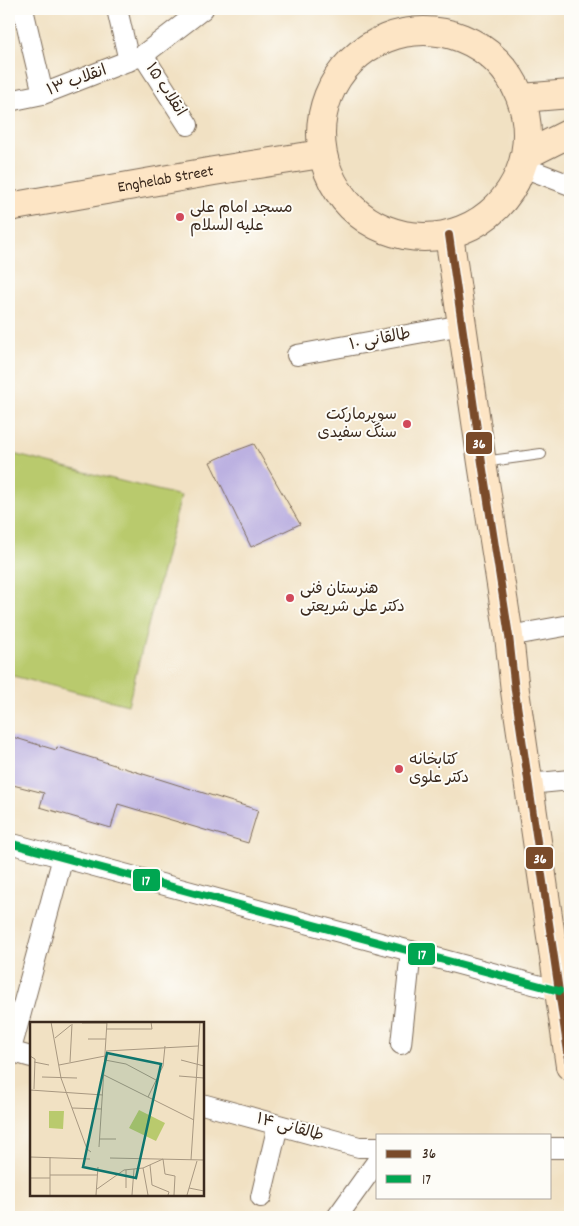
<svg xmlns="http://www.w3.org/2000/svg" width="579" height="1226" font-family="Dekko,'Playpen Sans Arabic',sans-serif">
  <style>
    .garden { fill: #b9ca6d; stroke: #7a7a46 }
    .building { fill: #bcb1e1 }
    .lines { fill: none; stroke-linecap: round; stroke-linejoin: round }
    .service-casing { stroke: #7b6a58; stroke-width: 12 }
    .minor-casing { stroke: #7b6a58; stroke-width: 22 }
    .secondary-casing { stroke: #7b6a58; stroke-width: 30 }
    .service { stroke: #fff; stroke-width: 10 }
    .minor { stroke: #fff; stroke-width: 20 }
    .secondary { stroke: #fde5c5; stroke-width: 28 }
    .bus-1-casing { stroke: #fdfcf7; stroke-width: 11 }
    .bus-2-casing { stroke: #fdfcf7; stroke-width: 11 }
    .bus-1 { stroke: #7a4b2a; stroke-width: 8 }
    .bus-2 { stroke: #00a651; stroke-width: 8 }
    .poi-dot { fill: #d1495b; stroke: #fdfcf7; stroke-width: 2 }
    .labels { text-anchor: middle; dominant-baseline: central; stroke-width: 4; stroke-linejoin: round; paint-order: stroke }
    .street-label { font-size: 16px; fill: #3b2a1e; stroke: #fdfcf7 }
    .poi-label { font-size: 16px; fill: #3b2a1e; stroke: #fdfcf7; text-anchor: start }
    .inset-road { fill: none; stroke: #a89881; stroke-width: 1 }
    .view { fill: #0f766e; fill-opacity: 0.15; stroke: #0f766e; stroke-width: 2.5 }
    .inset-edge { fill: none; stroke: #3b2a1e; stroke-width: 2.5 }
    .line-badge { stroke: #fdfcf7; stroke-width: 2 }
    .badge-label { font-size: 14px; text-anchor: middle; font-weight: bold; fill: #fff }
  </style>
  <rect width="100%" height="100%" fill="#fdfcf7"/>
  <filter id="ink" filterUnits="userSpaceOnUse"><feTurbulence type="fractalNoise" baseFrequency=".02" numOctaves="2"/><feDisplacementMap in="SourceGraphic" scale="10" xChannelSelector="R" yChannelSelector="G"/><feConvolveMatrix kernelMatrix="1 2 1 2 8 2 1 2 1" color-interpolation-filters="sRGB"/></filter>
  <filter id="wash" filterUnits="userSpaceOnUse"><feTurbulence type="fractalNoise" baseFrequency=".0096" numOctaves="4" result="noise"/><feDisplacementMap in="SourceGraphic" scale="20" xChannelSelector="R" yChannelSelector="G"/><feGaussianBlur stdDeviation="1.12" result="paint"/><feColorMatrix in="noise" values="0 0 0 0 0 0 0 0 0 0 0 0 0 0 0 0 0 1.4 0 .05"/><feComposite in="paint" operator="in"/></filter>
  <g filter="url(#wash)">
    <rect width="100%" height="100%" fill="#f1e1c3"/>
    <path class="garden" d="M9 453 181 496 128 705 9 675Z"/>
    <g id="blocks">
      <path class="building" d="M254 444 300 524 251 547 210 462 235 451Z
        M9 736 56 750 57 747 258 810 248 843 118 804 111 828 40 807 44 793 9 784Z"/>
    </g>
  </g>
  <g filter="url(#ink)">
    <use href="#blocks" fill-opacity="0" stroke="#7b6a58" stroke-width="1"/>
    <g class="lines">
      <defs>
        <path id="service" d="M483 462 541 454"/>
        <path id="minor" d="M23 9 43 94
          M117 9 129 61
          M143 55 188 125
          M9 101 43 94 143 55 203 9
          M523 167 570 185
          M297 355 462 325
          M509 636 570 625
          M529 784 570 780
          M9 843 559 991
          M401 1044 411 951
          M10 1051 31 1057
          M9 1057 63 857
          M202 1104 359 1147H378
          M550 1148H570
          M261 1197 278 1125
          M337 1217 378 1160"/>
        <g id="secondary">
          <circle cx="424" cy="134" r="103"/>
          <path d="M522 98 570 94"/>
          <path d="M526 155 570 133"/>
          <path id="s1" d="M9 207 214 171 321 154"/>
          <path d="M449 235 482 463 509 636 515 691 570 1066"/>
        </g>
      </defs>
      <use href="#service" class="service-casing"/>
      <use href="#minor" class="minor-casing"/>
      <use href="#secondary" class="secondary-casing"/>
      <use href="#service" class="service"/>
      <use href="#minor" class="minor"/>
      <use href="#secondary" class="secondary"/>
      <defs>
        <path id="bus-1" d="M449 235 482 463 509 636 515 691 570 1066"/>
        <path id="bus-2" d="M9 843 559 991"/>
      </defs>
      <use href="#bus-1" class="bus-1-casing"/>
      <use href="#bus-2" class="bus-2-casing"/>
      <use href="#bus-1" class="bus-1"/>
      <use href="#bus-2" class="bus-2"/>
    </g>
  </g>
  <g class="poi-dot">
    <circle cx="180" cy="217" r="5"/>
    <circle cx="407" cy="424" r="5"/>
    <circle cx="290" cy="598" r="5"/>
    <circle cx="399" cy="769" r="5"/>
  </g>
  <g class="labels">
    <g class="street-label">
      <text transform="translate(77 81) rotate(-20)">انقلاب ۱۳</text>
      <text transform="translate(165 90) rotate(57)">انقلاب ۱۵</text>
      <text stroke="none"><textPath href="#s1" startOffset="159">Enghelab Street</textPath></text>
      <text transform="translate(380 340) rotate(-11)">طالقانی ۱۰</text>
      <text transform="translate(290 1128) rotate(15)">طالقانی ۱۴</text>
    </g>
    <g class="poi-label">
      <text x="190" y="208">مسجد امام علی<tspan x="190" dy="18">علیه السلام</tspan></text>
      <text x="397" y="415" text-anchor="end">سوپرمارکت<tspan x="397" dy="18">سنگ سفیدی</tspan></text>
      <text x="300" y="589">هنرستان فنی<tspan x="300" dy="18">دکتر علی شریعتی</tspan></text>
      <text x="409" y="760">کتابخانه<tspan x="409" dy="18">دکتر علوی</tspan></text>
    </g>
  </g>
  <g transform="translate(30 1022)">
    <rect width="174" height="174" fill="#f1e1c3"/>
    <path d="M109 88 135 101 126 119 99 106ZM19 89H34L33 107 19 106Z" fill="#b9ca6d"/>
    <path class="inset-road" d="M21 0 31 56 57 127 61 130M52 1H77M77 7H122L121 0M25 16 41 3M58 17H76M76 29 168 24M0 34 5 37 4 67M75 38 96 42 126 58M151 38 174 44M4 40 19 43M40 40 42 2M29 43 75 34M74 53 164 98M149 54 174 56M12 55 47 56M0 68 73 73M118 75 133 44 135 24M42 86 72 87M70 117H86M69 125 77 0M0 135 60 137M80 136 174 138M161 138 170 0M120 143 122 163 139 170 138 173M113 146 118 173M96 148V166M20 153H67M0 156H20M159 166 174 169M67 167 94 148 113 146 133 137 135 152 145 154 144 173M20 173V135M66 173 68 145M102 173 104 147M157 173 167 139"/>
    <path class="view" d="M77 31 131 42 106 156 53 145Z"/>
    <rect width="174" height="174" class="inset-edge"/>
  </g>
  <g class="line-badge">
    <rect x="465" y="431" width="28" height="24" rx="5" fill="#7a4b2a"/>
    <rect x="525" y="846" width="29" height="24" rx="5" fill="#7a4b2a"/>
    <rect x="132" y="868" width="29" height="24" rx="5" fill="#00a651"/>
    <rect x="407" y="942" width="29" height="24" rx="5" fill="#00a651"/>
  </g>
  <g class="badge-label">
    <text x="479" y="448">36</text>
    <text x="540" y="863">36</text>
    <text x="146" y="885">17</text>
    <text x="422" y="959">17</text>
  </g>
  <rect width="579" height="1226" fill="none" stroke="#fdfcf7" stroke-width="30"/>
  <rect x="376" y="1134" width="175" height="65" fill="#fdfcf7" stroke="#afa8a0"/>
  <rect x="386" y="1150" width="25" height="8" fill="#7a4b2a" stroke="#afa8a0"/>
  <text x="422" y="1158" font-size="15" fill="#3b2a1e">36</text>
  <rect x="386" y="1175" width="25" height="8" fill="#00a651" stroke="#afa8a0"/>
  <text x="422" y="1184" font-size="15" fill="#3b2a1e">17</text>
</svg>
